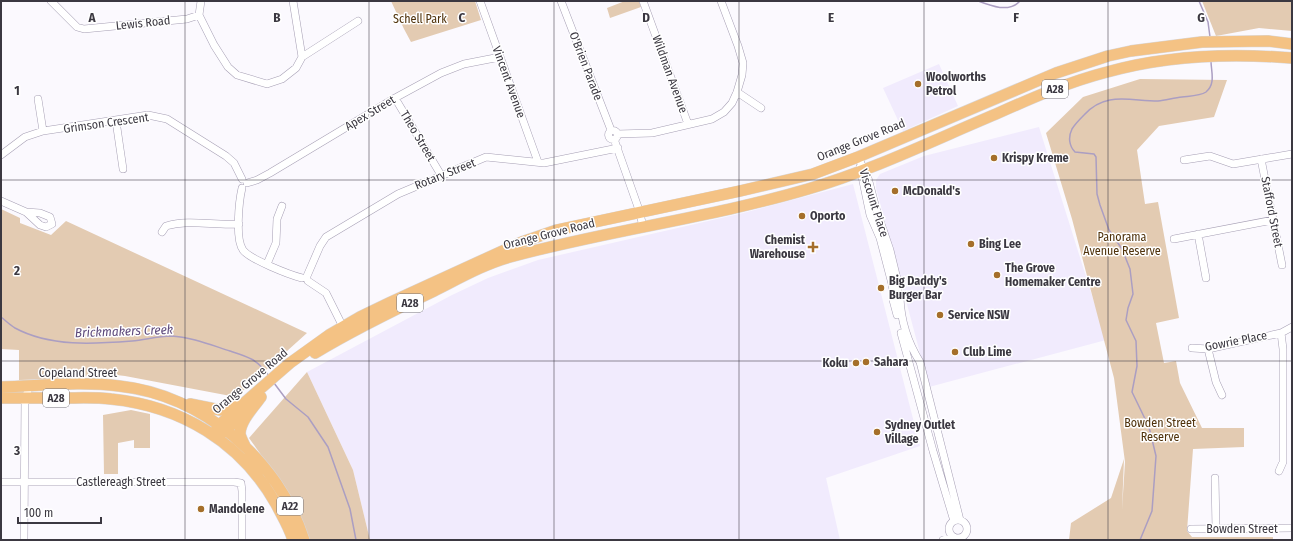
<svg xmlns="http://www.w3.org/2000/svg" width="1293" height="541" font-family="'Fira Sans Condensed',sans-serif">
  <style>
    .built { fill: #f1ebfd }
    .green { fill: #e3cbb2 }
    .lines { fill: none; stroke-linecap: round; stroke-linejoin: round }
    .stream { stroke: #ab9ec2; stroke-width: 1.5 }
    .minor-casing { stroke: #a69fb4; stroke-width: 8 }
    .trunk-casing { stroke: #d8d7d9; stroke-width: 12 }
    .minor { stroke: #fff; stroke-width: 7 }
    .trunk { stroke: #f4c284; stroke-width: 11 }
    .grid { fill: none; stroke: #3b3841; stroke-width: 1; stroke-opacity: 0.55 }
    .poi-dot { fill: #a56f2a; stroke: #fff; stroke-width: 1.5 }
    .labels { text-anchor: middle; dominant-baseline: central; stroke-width: 3; stroke-linejoin: round; paint-order: stroke }
    .shield { fill: #fff; stroke: #76747a; stroke-width: 1 }
    .shield-label { font-size: 11px; font-weight: bold; fill: #3b3841 }
    .park-label { font-size: 12px; fill: #4f320b; stroke: #fff }
    .street-label { font-size: 12px; fill: #3b3841; stroke: #fff }
    .poi-label { font-size: 12px; font-weight: bold; fill: #3b3841; stroke: #fff; text-anchor: start }
    .water-label { font-size: 13px; font-style: italic; fill: #5e4a7c; stroke: #fff }
    .grid-label { font-size: 13px; text-anchor: middle; font-weight: bold; fill: #3b3841; stroke: #fff; stroke-width: 3; stroke-linejoin: round; paint-order: stroke }
  </style>
  <rect width="100%" height="100%" fill="#fbf9fe"/>
  <path class="built" d="M939 64 958 106 903 131 883 88Z
    M1039 127 1106 340 929 387 876 188V180L880 174 924 156Z
    M853 184 920 446 826 478 840 540H370L353 470 307 372 452 295 488 278 538 260 743 213Z"/>
  <path class="green" d="M391 1H475L481 20 411 42 404 29Z
    M625 1H639L641 7 610 18 607 8Z
    M1202 1H1292V31L1259 28 1216 36Z
    M1140 79 1227 80 1214 117 1159 126 1137 150 1145 204 1158 202 1179 318 1156 323 1164 363 1176 361 1180 383 1202 428H1244V447L1193 449 1187 531 1192 537H1273V540H1069L1071 523 1111 498 1124 459 1122 510 1125 462 1114 378 1072 219 1046 133 1083 97Z
    M1 209 20 218V223L51 235 66 221 307 333 236 397 125 376 108 374 57 379 19 380V350L1 349Z
    M307 372 353 470 370 540H307L298 507 249 438Z
    M131 410 150 414V448H134V440L118 443V474H104L103 415Z"/>
  <g class="lines">
    <path class="stream" d="M978 1C991 6 1009 13 1020 1
      M1199 1 1208 22 1210 37
      M1 317C6 321 10 325 15 328 50 347 94 344 132 341 145 340 157 336 171 336 191 337 211 345 230 351 249 357 257 359 269 376
      M274 383 286 399 308 417 328 447 350 509 356 540
      M1140 540 1152 511 1156 456 1149 427 1132 392 1137 366 1136 341 1126 320 1128 308 1133 294 1130 269 1122 249 1109 230 1100 205 1097 194 1096 157 1094 154 1075 152C1069 146 1068 137 1072 129 1075 124 1079 120 1084 115 1105 91 1130 101 1158 101 1166 100 1174 98 1182 97 1190 96 1200 96 1206 92 1216 84 1211 71 1211 61"/>
    <defs>
      <path id="minor" d="M51 1 77 27 84 29 187 19 199 15
        M201 1 199 15 214 45 228 67 237 75 267 84 282 79 296 68 302 57 293 1
        M480 1 538 162
        M561 1 611 130
        M643 1 688 124
        M302 57 358 21
        M737 92 761 108
        M395 98 441 175
        M38 99 43 131
        M116 121 123 169
        M608.5 135a4.5 4.5 0 1 1 9 0a4.5 4.5 0 1 1-9 0Z
        M617 134 652 133 712 119 724 112 732 103 737 92 742 75 743 63 738 46 721 1
        M614 139 638 207 643 226
        M1 155 25 137 43 131 148 115 167 119 226 156 234 163 242 179
        M858 157 868 178 877 212 890 250 898 283V291
        M1261 159 1282 265
        M1184 160 1210 156 1233 164 1292 154
        M860 167 870 215 880 238 892 284 893 291
        M247 183 257 180 270 173 395 98 441 73 464 64 500 57
        M242 188C239 201 235 239 243 250 249 259 290 275 302 278
        M1 201 26 212 40 213 50 217 52 224 46 227 40 225 26 212
        M162 232 166 226C190 219 214 226 239 224
        M1198 234 1206 278
        M1174 239 1273 220
        M267 264 276 243 277 219 282 206
        M307 276 320 246 326 237 398 194 486 157 544 163 618 148
        M308 281 326 293 343 327
        M900 298C901 321 908 343 920 362L960 520
        M893 300 897 315
        M901 333 933 451 954 521
        M1192 348 1208 349 1281 333
        M1208 349 1216 382 1222 395
        M1279 471 1283 462V349L1281 333 1292 327
        M1215 478 1216 529
        M1 482H234L241 483 242 491V540
        M949 529a9 9 0 1 1 18 0a9 9 0 1 1-18 0Z
        M1191 529 1292 528
        M24 540 25 398 30 386
        M943 540 954 537"/>
      <path id="trunk" d="M315 353C353 330 394 310 434 291 458 279 484 264 510 257 608 230 710 218 808 189 873 170 934 140 996 114 1032 98 1068 82 1107 72 1167 55 1230 53 1292 58
        M1 387C40 386 80 381 119 386 203 395 279 460 304 540
        M1 398C21 398 42 398 62 398 78 398 95 397 111 399 181 406 241 442 276 504 282 516 289 527 293 540
        M190 404 220 410 239 404
        M214 435 218 426 244 403 290 363 329 335 360 317 389 303 522 242 557 230 740 191 813 174 858 157 1056 73 1108 56 1131 51 1202 42 1268 41 1292 44
        M214 435 225 431 247 410
        M245 446C243 442 241 438 240 434 240 421 254 407 261 397"/>
    </defs>
    <use href="#minor" class="minor-casing"/>
    <use href="#trunk" class="trunk-casing"/>
    <use href="#minor" class="minor"/>
    <use href="#trunk" class="trunk"/>
  </g>
  <path class="grid" d="M185 1V540M369 1V540M554 1V540M739 1V540M924 1V540M1108 1V540M1 180H1292M1 361H1292"/>
  <g class="poi-dot">
    <circle cx="918" cy="84" r="4"/>
    <circle cx="994" cy="158" r="4"/>
    <circle cx="895" cy="191" r="4"/>
    <circle cx="802" cy="216" r="4"/>
    <circle cx="971" cy="244" r="4"/>
    <path d="M811 241h4v4h4v4h-4v4h-4v-4h-4v-4h4z"/>
    <circle cx="997" cy="275" r="4"/>
    <circle cx="881" cy="288" r="4"/>
    <circle cx="940" cy="315" r="4"/>
    <circle cx="955" cy="352" r="4"/>
    <circle cx="866" cy="362" r="4"/>
    <circle cx="856" cy="363" r="4"/>
    <circle cx="877" cy="432" r="4"/>
    <circle cx="201" cy="509" r="4"/>
  </g>
  <g class="labels">
    <g class="shield">
      <rect x="1042" y="80" width="26" height="18" rx="3"/>
      <rect x="397" y="294" width="26" height="18" rx="3"/>
      <rect x="43" y="389" width="26" height="18" rx="3"/>
      <rect x="277" y="497" width="26" height="18" rx="3"/>
    </g>
    <g class="shield-label">
      <text x="1055" y="89">A28</text>
      <text x="410" y="303">A28</text>
      <text x="56" y="398">A28</text>
      <text x="290" y="506">A22</text>
    </g>
    <g class="park-label">
      <text x="420" y="19">Schell Park</text>
      <text x="1122" y="237">Panorama<tspan x="1122" dy="14">Avenue Reserve</tspan></text>
      <text x="1160" y="423">Bowden Street<tspan x="1160" dy="14">Reserve</tspan></text>
    </g>
    <g class="street-label">
      <text transform="translate(143 23) rotate(-6)">Lewis Road</text>
      <text transform="translate(586 66) rotate(69)">O'Brien Parade</text>
      <text transform="translate(670 74) rotate(70)">Wildman Avenue</text>
      <text transform="translate(509 82) rotate(70)">Vincent Avenue</text>
      <text transform="translate(370 113) rotate(-31)">Apex Street</text>
      <text transform="translate(106 123) rotate(-8)">Grimson Crescent</text>
      <text transform="translate(418 136) rotate(59)">Theo Street</text>
      <text transform="translate(861 140) rotate(-22)">Orange Grove Road</text>
      <text transform="translate(445 174) rotate(-22)">Rotary Street</text>
      <text transform="translate(874 203) rotate(72)">Viscount Place</text>
      <text transform="translate(1272 212) rotate(79)">Stafford Street</text>
      <text transform="translate(549 234) rotate(-14)">Orange Grove Road</text>
      <text transform="translate(1236 341) rotate(-11)">Gowrie Place</text>
      <text x="78" y="373">Copeland Street</text>
      <text transform="translate(250 381) rotate(-40)">Orange Grove Road</text>
      <text x="121" y="482">Castlereagh Street</text>
      <text x="1242" y="529">Bowden Street</text>
    </g>
    <g class="poi-label">
      <text x="926" y="77">Woolworths<tspan x="926" dy="14">Petrol</tspan></text>
      <text x="1002" y="158">Krispy Kreme</text>
      <text x="903" y="191">McDonald's</text>
      <text x="810" y="216">Oporto</text>
      <text x="805" y="240" text-anchor="end">Chemist<tspan x="805" dy="14">Warehouse</tspan></text>
      <text x="979" y="244">Bing Lee</text>
      <text x="1005" y="268">The Grove<tspan x="1005" dy="14">Homemaker Centre</tspan></text>
      <text x="889" y="281">Big Daddy's<tspan x="889" dy="14">Burger Bar</tspan></text>
      <text x="948" y="315">Service NSW</text>
      <text x="963" y="352">Club Lime</text>
      <text x="874" y="362">Sahara</text>
      <text x="848" y="363" text-anchor="end">Koku</text>
      <text x="885" y="425">Sydney Outlet<tspan x="885" dy="14">Village</tspan></text>
      <text x="209" y="509">Mandolene</text>
    </g>
    <g class="water-label">
      <text transform="translate(124 331) rotate(-2)">Brickmakers Creek</text>
    </g>
  </g>
  <g class="grid-label">
    <text x="92" y="22">A</text>
    <text x="277" y="22">B</text>
    <text x="462" y="22">C</text>
    <text x="646" y="22">D</text>
    <text x="831" y="22">E</text>
    <text x="1016" y="22">F</text>
    <text x="1201" y="22">G</text>
    <text x="17" y="95">1</text>
    <text x="17" y="275">2</text>
    <text x="17" y="455">3</text>
  </g>
  <rect width="1293" height="541" fill="none" stroke="#3b3841" stroke-width="4"/>
  <path d="M18 517v6h83v-6" fill="none" stroke="#3b3841" stroke-width="2"/>
  <text x="24" y="517" font-size="12" fill="#3b3841" stroke="#ffffff" stroke-width="3" paint-order="stroke">100 m</text>
</svg>
